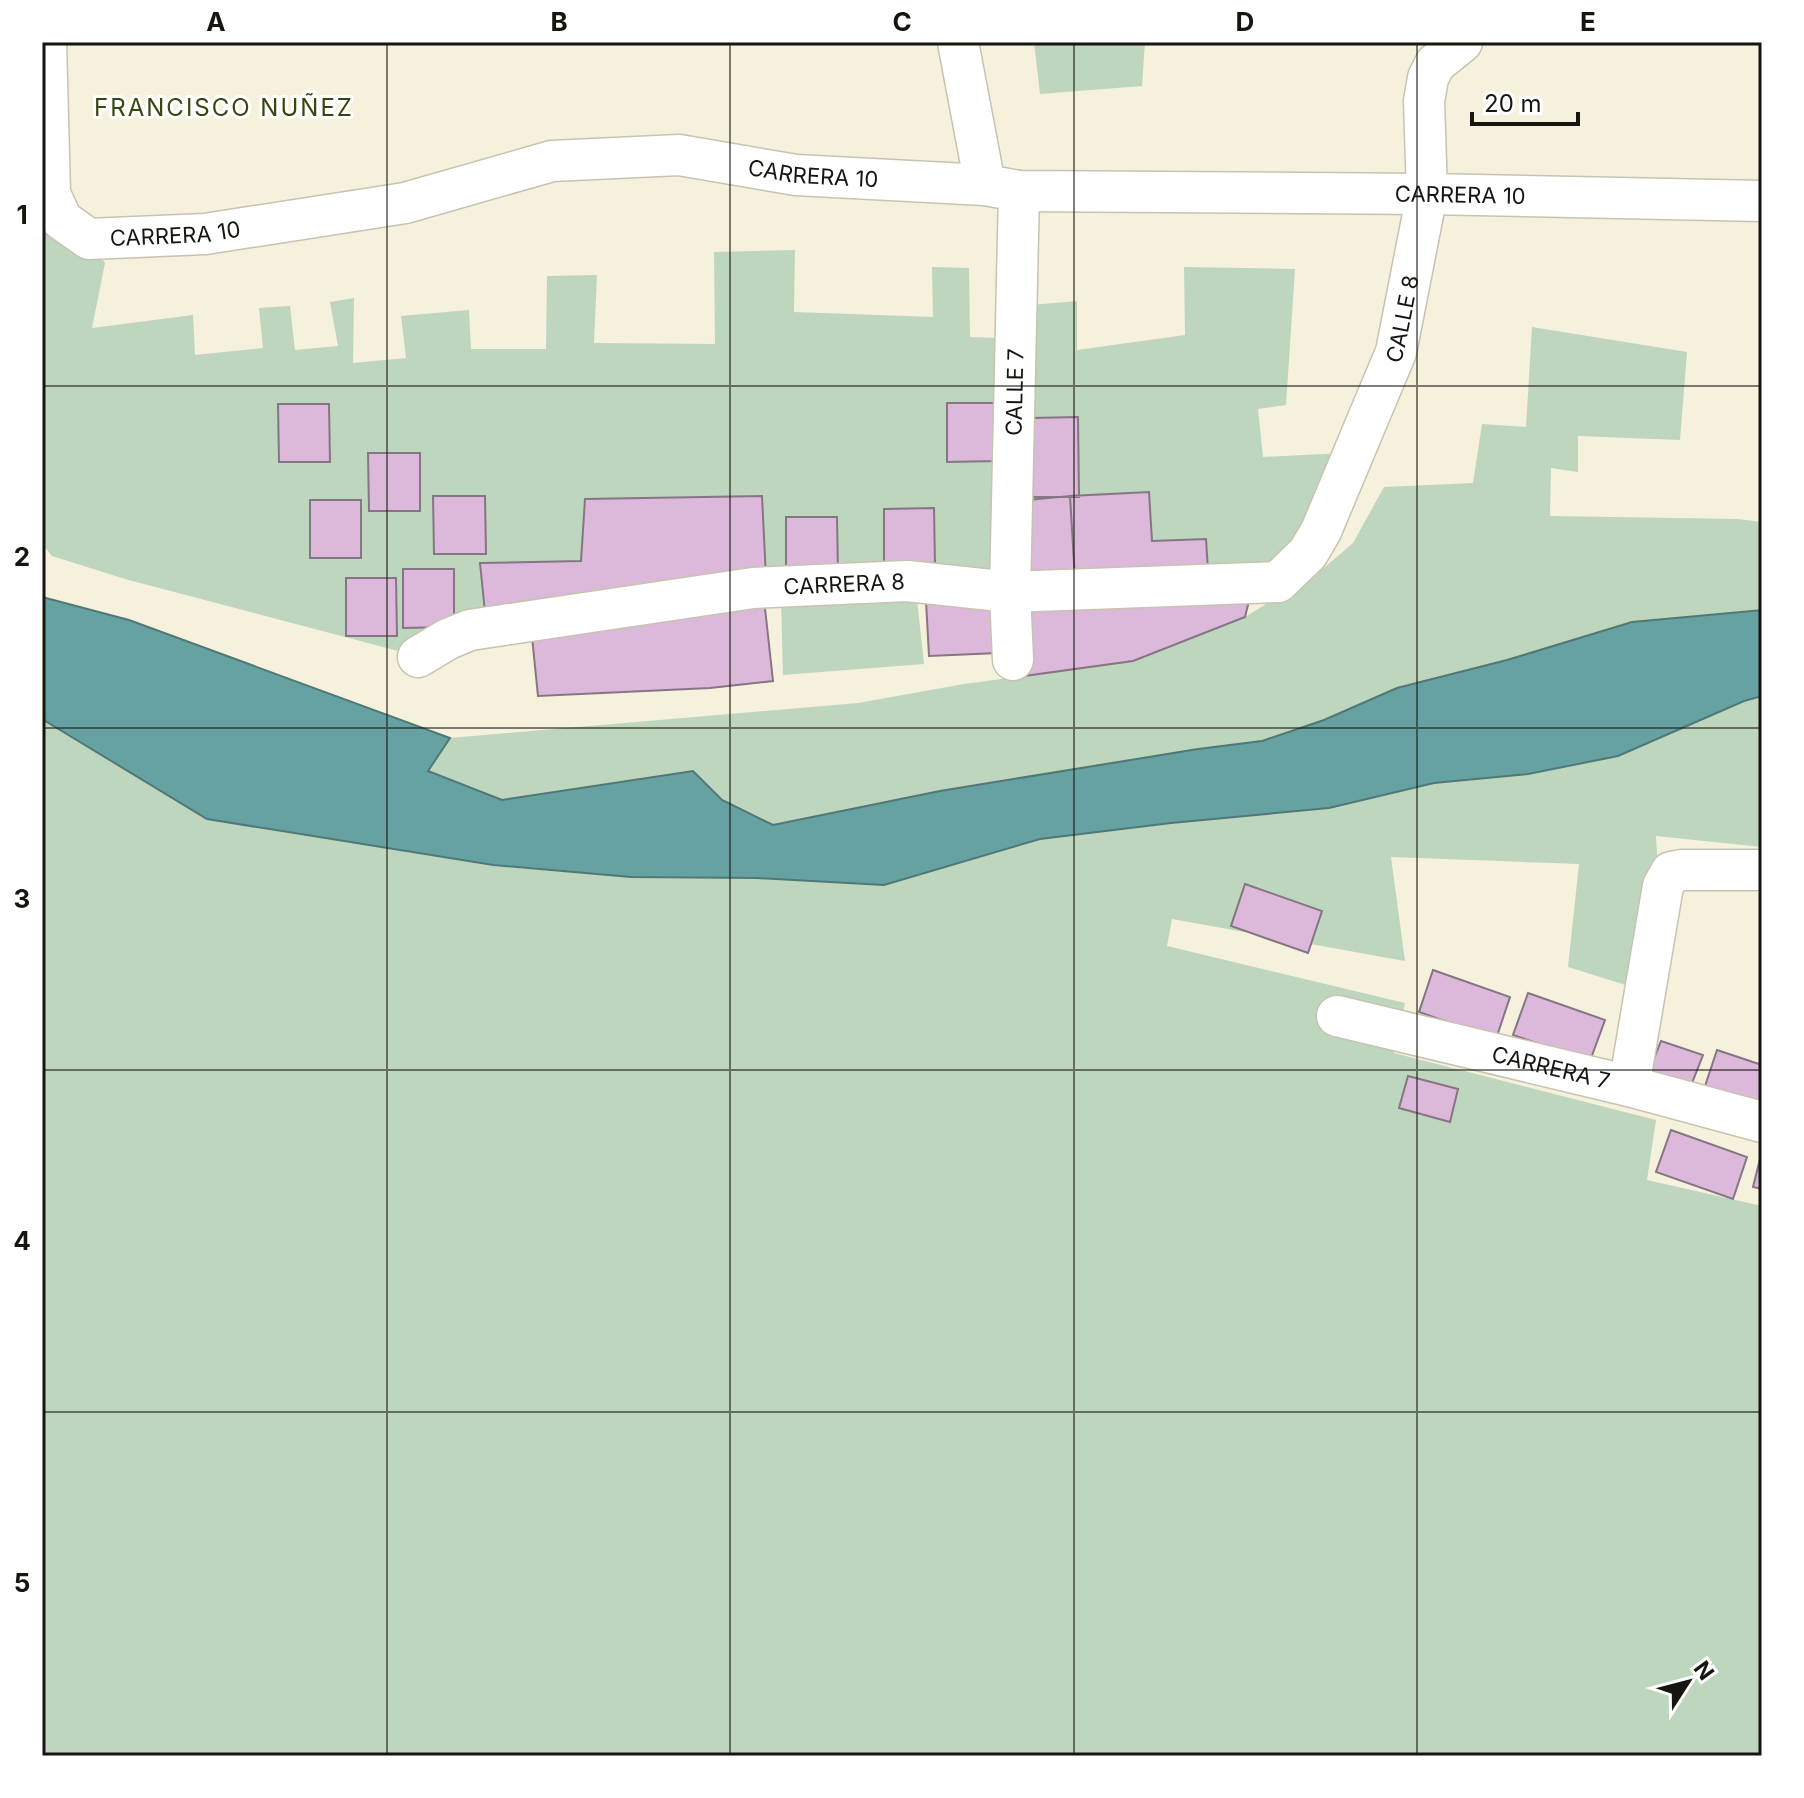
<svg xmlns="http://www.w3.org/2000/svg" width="1804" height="1798" font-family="Inter,sans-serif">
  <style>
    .green { fill: #bed6bd }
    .water { fill: #67a2a2; stroke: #4f7876; stroke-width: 2 }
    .building { fill: #dcb8da; stroke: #847683; stroke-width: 2 }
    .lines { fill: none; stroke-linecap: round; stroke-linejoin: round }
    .minor-casing { stroke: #c8c3b0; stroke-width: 43 }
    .minor { stroke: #fff; stroke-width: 40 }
    .grid { fill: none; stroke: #17150f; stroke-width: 2; stroke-opacity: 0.55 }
    .labels { text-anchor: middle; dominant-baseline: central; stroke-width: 6; stroke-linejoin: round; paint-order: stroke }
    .street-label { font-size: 22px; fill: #17150f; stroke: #fff }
    .neighbourhood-label { font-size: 24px; letter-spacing: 2px; fill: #36460f; stroke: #fff }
    .neatline { fill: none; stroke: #17150f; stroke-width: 3 }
    .grid-label { font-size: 26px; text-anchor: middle; font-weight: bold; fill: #17150f }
  </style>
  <rect width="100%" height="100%" fill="#f5f1dd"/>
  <path class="green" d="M1034 42H1145L1142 86 1040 94Z
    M42 171 105 263 92 328 193 315 195 355 263 348 259 308 290 306 295 350 338 346 330 302 354 298 353 363 406 358 401 316 469 310 471 349H546L547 276 597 275 594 343 715 344 714 252 795 250 794 312 933 317 932 267 969 268 970 337 1001 338 998 403 947 404V461H998L1001 583 766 578 762 496 586 499 581 561 480 563 485 612 402 652 125 579 52 556 42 544Z
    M1184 267 1295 269 1286 405 1258 409 1263 457 1342 453 1308 525 1271 573 1208 571 1206 539 1152 541 1079 497 1078 417 1031 418V305L1077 301V350L1185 335Z
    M1532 327 1687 352 1680 440 1578 436V472L1551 468 1550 516 1738 519 1762 522V610L1632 622 1507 660 1397 688 1324 720 1262 741 1198 749 940 791 773 825 722 800 693 771 502 800 428 771 450 738 858 703 964 684 1133 661 1245 617 1325 567 1353 543 1384 487 1473 483 1482 424 1526 427Z
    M916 590 924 664 783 675 781 599Z
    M1762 696V847L1656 836 1658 874 1632 987 1568 967 1579 864 1391 857 1405 961 1172 919 1167 946 1405 1003 1394 1053 1656 1120 1647 1180 1762 1206V1756H42V719L207 819 493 866 631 877 757 878 884 885 1040 839 1171 823 1329 808 1434 783 1528 774 1618 756 1744 701Z"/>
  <path class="water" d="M42 597 129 620 450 738 428 771 502 800 693 771 722 800 773 825 940 791 1198 749 1262 741 1324 720 1397 688 1507 660 1632 622 1762 610V696L1744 701 1618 756 1528 774 1434 783 1329 808 1171 823 1040 839 884 885 757 878 631 877 493 865 207 819 42 719Z"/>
  <path class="building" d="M947 403H998V461L947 462Z
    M278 404H329L330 462H279Z
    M1078 417 1079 497H1026L1031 418Z
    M368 453H420V511H369Z
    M1149 492 1152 541 1206 539 1208 571 1075 579 1070 496Z
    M433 496H485L486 554H434Z
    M762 496 766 578 485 612 480 563 581 561 585 499Z
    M1070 496 1075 579H1022L1027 500Z
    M310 500H361V558H310Z
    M934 508 935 566 884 567V509Z
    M786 517H837L838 575H786Z
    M403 569H454V627L403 628Z
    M346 578H396L397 636H346Z
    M1251 593 1245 617 1133 661 1024 676 1016 609Z
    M995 598 998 653 929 656 926 601Z
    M764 599 773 681 710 688 538 696 531 627Z
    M1245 884 1322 911 1308 953 1231 926Z
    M1433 970 1510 997 1496 1039 1419 1012Z
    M1528 993 1605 1020 1590 1061 1513 1035Z
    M1661 1041 1703 1055 1692 1083 1649 1071Z
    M1717 1050 1762 1065V1112L1703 1092Z
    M1408 1076 1458 1089 1450 1122 1399 1108Z
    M1671 1130 1747 1157 1733 1199 1656 1172Z
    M1761 1155H1762V1189L1753 1187Z"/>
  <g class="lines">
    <defs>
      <g id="minor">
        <path id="s1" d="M46 42 50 194 62 220 89 239 205 234 405 203 552 161 679 155 796 175 985 185 1019 191 1427 194 1762 201"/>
        <path d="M958 42 985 185"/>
        <path id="s2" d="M418 657 448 639 470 630 753 588 907 581 1010 592 1278 582 1308 553 1321 531 1396 352 1427 194 1424 101 1428 78 1435 64 1462 42"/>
        <path id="s3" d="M1013 660 1010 592 1019 191"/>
        <path id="s4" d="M1337 1016 1629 1086 1762 1122"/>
        <path d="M1629 1086 1663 886 1671 872 1681 870H1762"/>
      </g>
    </defs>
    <use href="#minor" class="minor-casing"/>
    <use href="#minor" class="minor"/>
  </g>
  <path class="grid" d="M387 42V1756M730 42V1756M1074 42V1756M1417 42V1756M42 386H1762M42 728H1762M42 1070H1762M42 1412H1762"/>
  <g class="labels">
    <g class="street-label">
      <text stroke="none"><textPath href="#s1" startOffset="948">CARRERA 10</textPath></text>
      <text stroke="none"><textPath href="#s1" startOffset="1596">CARRERA 10</textPath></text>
      <text stroke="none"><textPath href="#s1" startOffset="300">CARRERA 10</textPath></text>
      <text stroke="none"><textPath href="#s2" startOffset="1166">CALLE 8</textPath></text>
      <text stroke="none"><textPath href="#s3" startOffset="268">CALLE 7</textPath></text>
      <text stroke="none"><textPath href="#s2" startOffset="436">CARRERA 8</textPath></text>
      <text stroke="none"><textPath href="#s4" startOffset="220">CARRERA 7</textPath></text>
    </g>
    <g class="neighbourhood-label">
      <text x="224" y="107">FRANCISCO NUÑEZ</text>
    </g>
  </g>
  <rect width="1804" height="1798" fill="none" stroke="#ffffff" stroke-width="88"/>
  <g transform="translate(1688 1682) rotate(54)" stroke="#ffffff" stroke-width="6" paint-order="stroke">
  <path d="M0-6L14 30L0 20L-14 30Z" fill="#17150f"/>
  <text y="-12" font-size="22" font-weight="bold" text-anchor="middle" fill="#17150f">N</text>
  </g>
  <path d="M1472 112v12h106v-12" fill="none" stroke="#17150f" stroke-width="4"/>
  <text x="1484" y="112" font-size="24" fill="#17150f" stroke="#ffffff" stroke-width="6" paint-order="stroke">20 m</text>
  <rect x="44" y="44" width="1716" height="1710" class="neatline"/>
  <g class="grid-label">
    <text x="216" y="31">A</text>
    <text x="559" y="31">B</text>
    <text x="902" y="31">C</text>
    <text x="1245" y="31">D</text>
    <text x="1588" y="31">E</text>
    <text x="22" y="224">1</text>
    <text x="22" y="566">2</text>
    <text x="22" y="908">3</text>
    <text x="22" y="1250">4</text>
    <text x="22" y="1592">5</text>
  </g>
</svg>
